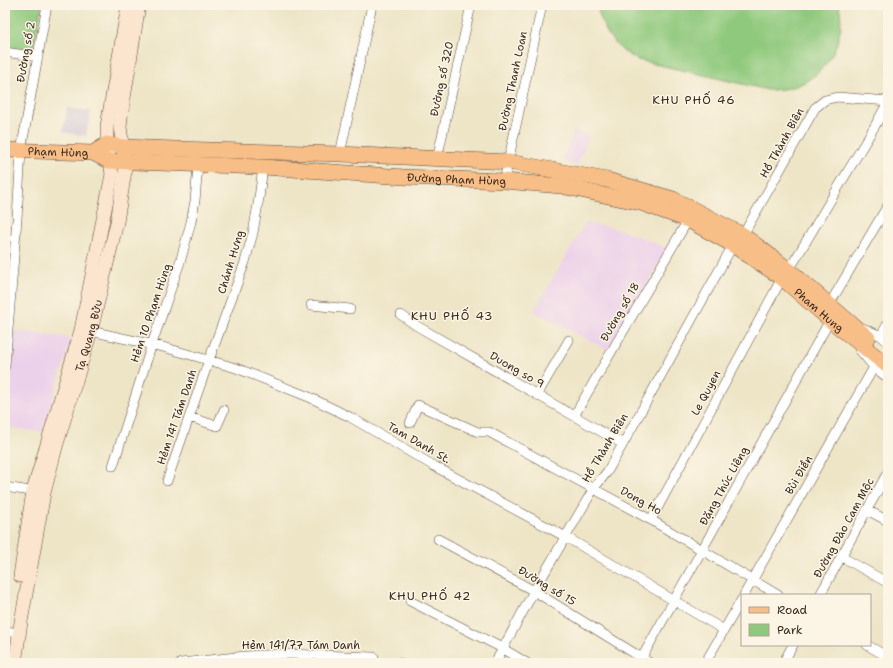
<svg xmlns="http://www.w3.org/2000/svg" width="893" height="668" font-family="'Shantell Sans',sans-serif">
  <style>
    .built { fill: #ecd1ea }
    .industrial { fill: #cbbfd5 }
    .green { fill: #8fc97d; stroke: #657a4e }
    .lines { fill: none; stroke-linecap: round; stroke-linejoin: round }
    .street-casing { stroke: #564637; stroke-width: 10 }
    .secondary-casing { stroke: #564637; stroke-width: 14 }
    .primary-casing { stroke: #564637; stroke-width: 16 }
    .street { stroke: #fff; stroke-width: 9 }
    .secondary { stroke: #fce5cf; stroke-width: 13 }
    .primary { stroke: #f7be88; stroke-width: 15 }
    .labels { text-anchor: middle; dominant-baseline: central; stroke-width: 3; stroke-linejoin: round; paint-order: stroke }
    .street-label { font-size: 11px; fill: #3b2a1e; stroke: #fcf5e5 }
    .neighbourhood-label { font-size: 12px; letter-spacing: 1px; fill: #3b2a1e; stroke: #fcf5e5 }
  </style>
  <rect width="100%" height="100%" fill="#fcf5e5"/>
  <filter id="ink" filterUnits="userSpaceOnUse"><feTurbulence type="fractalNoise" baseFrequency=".025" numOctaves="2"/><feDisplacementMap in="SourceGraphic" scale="8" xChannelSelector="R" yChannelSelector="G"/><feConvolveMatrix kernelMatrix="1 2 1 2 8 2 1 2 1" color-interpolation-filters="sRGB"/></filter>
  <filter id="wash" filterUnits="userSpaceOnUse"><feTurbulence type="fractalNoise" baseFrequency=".012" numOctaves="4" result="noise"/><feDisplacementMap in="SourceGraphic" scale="16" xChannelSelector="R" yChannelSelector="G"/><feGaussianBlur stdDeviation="0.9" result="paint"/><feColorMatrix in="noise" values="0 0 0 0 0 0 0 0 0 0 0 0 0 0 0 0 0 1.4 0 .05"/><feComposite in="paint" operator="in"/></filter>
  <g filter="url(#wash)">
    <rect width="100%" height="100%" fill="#eee5c7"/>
    <path class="built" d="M575 130 589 136 577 166 562 160Z
      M585 223 603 226 624 231 668 248 609 351 534 311Z
      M15 331 72 338 42 432 5 427V393Z"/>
    <path class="industrial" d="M67 108 91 111 86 136 63 132Z"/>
    <path class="green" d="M7 5H42L32 52 5 51V13Z
      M597 5H839C847 38 828 74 796 86 787 89 778 90 768 90L638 60C613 47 603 32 597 5Z"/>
  </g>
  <g filter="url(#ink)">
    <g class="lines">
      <defs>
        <path id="street" d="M5 52 38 57
          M340 154 372 5
          M437 159 471 5
          M504 181 542 5
          M743 235 815 108 825 100 837 97 888 101
          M789 270 876 124 888 102
          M311 305 350 309
          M829 305 888 205
          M401 315 417 326 623 444
          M863 328 881 336 888 342
          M86 330 163 347 236 368 309 397 350 417 434 466 566 537 724 630
          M881 336 888 323
          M859 349 874 367 888 378
          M5 366 17 219 21 151 47 5
          M537 395 569 340
          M574 416 688 220
          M189 417 217 426 224 410
          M410 423 418 405 478 432H489L651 520 778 595
          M113 466 152 344 181 259 191 222 195 201 198 165
          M167 481 209 360 245 262 253 233 259 198 263 167
          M5 487 37 492
          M867 510 888 521
          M651 520 782 278
          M438 539 534 591 650 663
          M842 557 888 583
          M744 595 874 367
          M820 595 888 472
          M410 601 502 648 527 663
          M5 631 20 633
          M867 645 888 657
          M181 663 246 656 286 654 374 657
          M400 663H401
          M495 663 534 591 594 488 607 472 623 444 733 245
          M639 663 830 320
          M705 663 742 599
          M783 663 793 645"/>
        <g id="secondary">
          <path d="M20 576 33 491 81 330 112 174 107 144V126L128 5"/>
          <path id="s1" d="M15 663 21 622 44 493 56 447 91 331 117 222 125 171V161L120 127 121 117 139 5"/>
        </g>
        <g id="primary">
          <path id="s2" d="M5 150 93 153 109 161 263 167 404 177 504 181 561 186 641 203 688 220 733 245 782 278 830 320 888 366"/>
          <path d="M93 153 107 144 123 147 176 149 340 154 509 162 607 180 673 199 743 235 789 270 868 338"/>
        </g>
      </defs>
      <use href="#street" class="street-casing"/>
      <use href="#secondary" class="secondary-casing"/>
      <use href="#primary" class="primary-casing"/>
      <use href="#street" class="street"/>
      <use href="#secondary" class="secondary"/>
      <use href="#primary" class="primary"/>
    </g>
  </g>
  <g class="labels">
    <g class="street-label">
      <text transform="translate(26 52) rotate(-80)">Đường số 2</text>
      <text transform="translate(442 79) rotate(-78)">Đường số 320</text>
      <text transform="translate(513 81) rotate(-78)">Đường Thanh Loan</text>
      <text transform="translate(782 143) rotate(-61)">Hồ Thành Biên</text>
      <text stroke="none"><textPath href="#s2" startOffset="53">Phạm Hùng</textPath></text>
      <text stroke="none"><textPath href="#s2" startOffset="454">Đường Phạm Hùng</textPath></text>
      <text transform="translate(231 262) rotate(-73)">Chánh Hưng</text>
      <text stroke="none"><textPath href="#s2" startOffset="850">Pham Hung</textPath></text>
      <text transform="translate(620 312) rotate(-60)">Đường số 18</text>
      <text transform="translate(151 313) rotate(-71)">Hẻm 10 Phạm Hùng</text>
      <text stroke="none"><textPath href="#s1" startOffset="336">Tạ Quang Bửu</textPath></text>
      <text transform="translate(517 370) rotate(30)">Duong so 9</text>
      <text transform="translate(706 393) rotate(-62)">Le Quyen</text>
      <text transform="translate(177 417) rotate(-71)">Hẻm 141 Tám Danh</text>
      <text transform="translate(419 443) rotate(30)">Tam Danh St.</text>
      <text transform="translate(605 448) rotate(-59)">Hồ Thành Biên</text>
      <text transform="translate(799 475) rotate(-60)">Bùi Điền</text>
      <text transform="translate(724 486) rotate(-61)">Đặng Thúc Liêng</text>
      <text transform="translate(641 501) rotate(29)">Dong Ho</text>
      <text transform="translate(844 528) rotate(-61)">Đường Đào Cam Mộc</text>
      <text transform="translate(547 586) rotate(31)">Đường số 15</text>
      <text x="301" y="645">Hẻm 141/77 Tám Danh</text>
    </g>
    <g class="neighbourhood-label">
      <text x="694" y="100">KHU PHỐ 46</text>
      <text x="452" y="316">KHU PHỐ 43</text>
      <text x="430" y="596">KHU PHỐ 42</text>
    </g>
  </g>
  <rect width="893" height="668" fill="none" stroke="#fcf5e5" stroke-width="20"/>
  <rect x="741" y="594" width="130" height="52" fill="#fcf5e5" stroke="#afa495"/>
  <rect x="749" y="607" width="20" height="6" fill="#f7be88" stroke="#afa495"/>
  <text x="777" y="614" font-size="12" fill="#3b2a1e">Road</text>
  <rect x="749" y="624" width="20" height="12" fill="#8fc97d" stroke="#afa495"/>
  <text x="777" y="634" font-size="12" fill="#3b2a1e">Park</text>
</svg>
